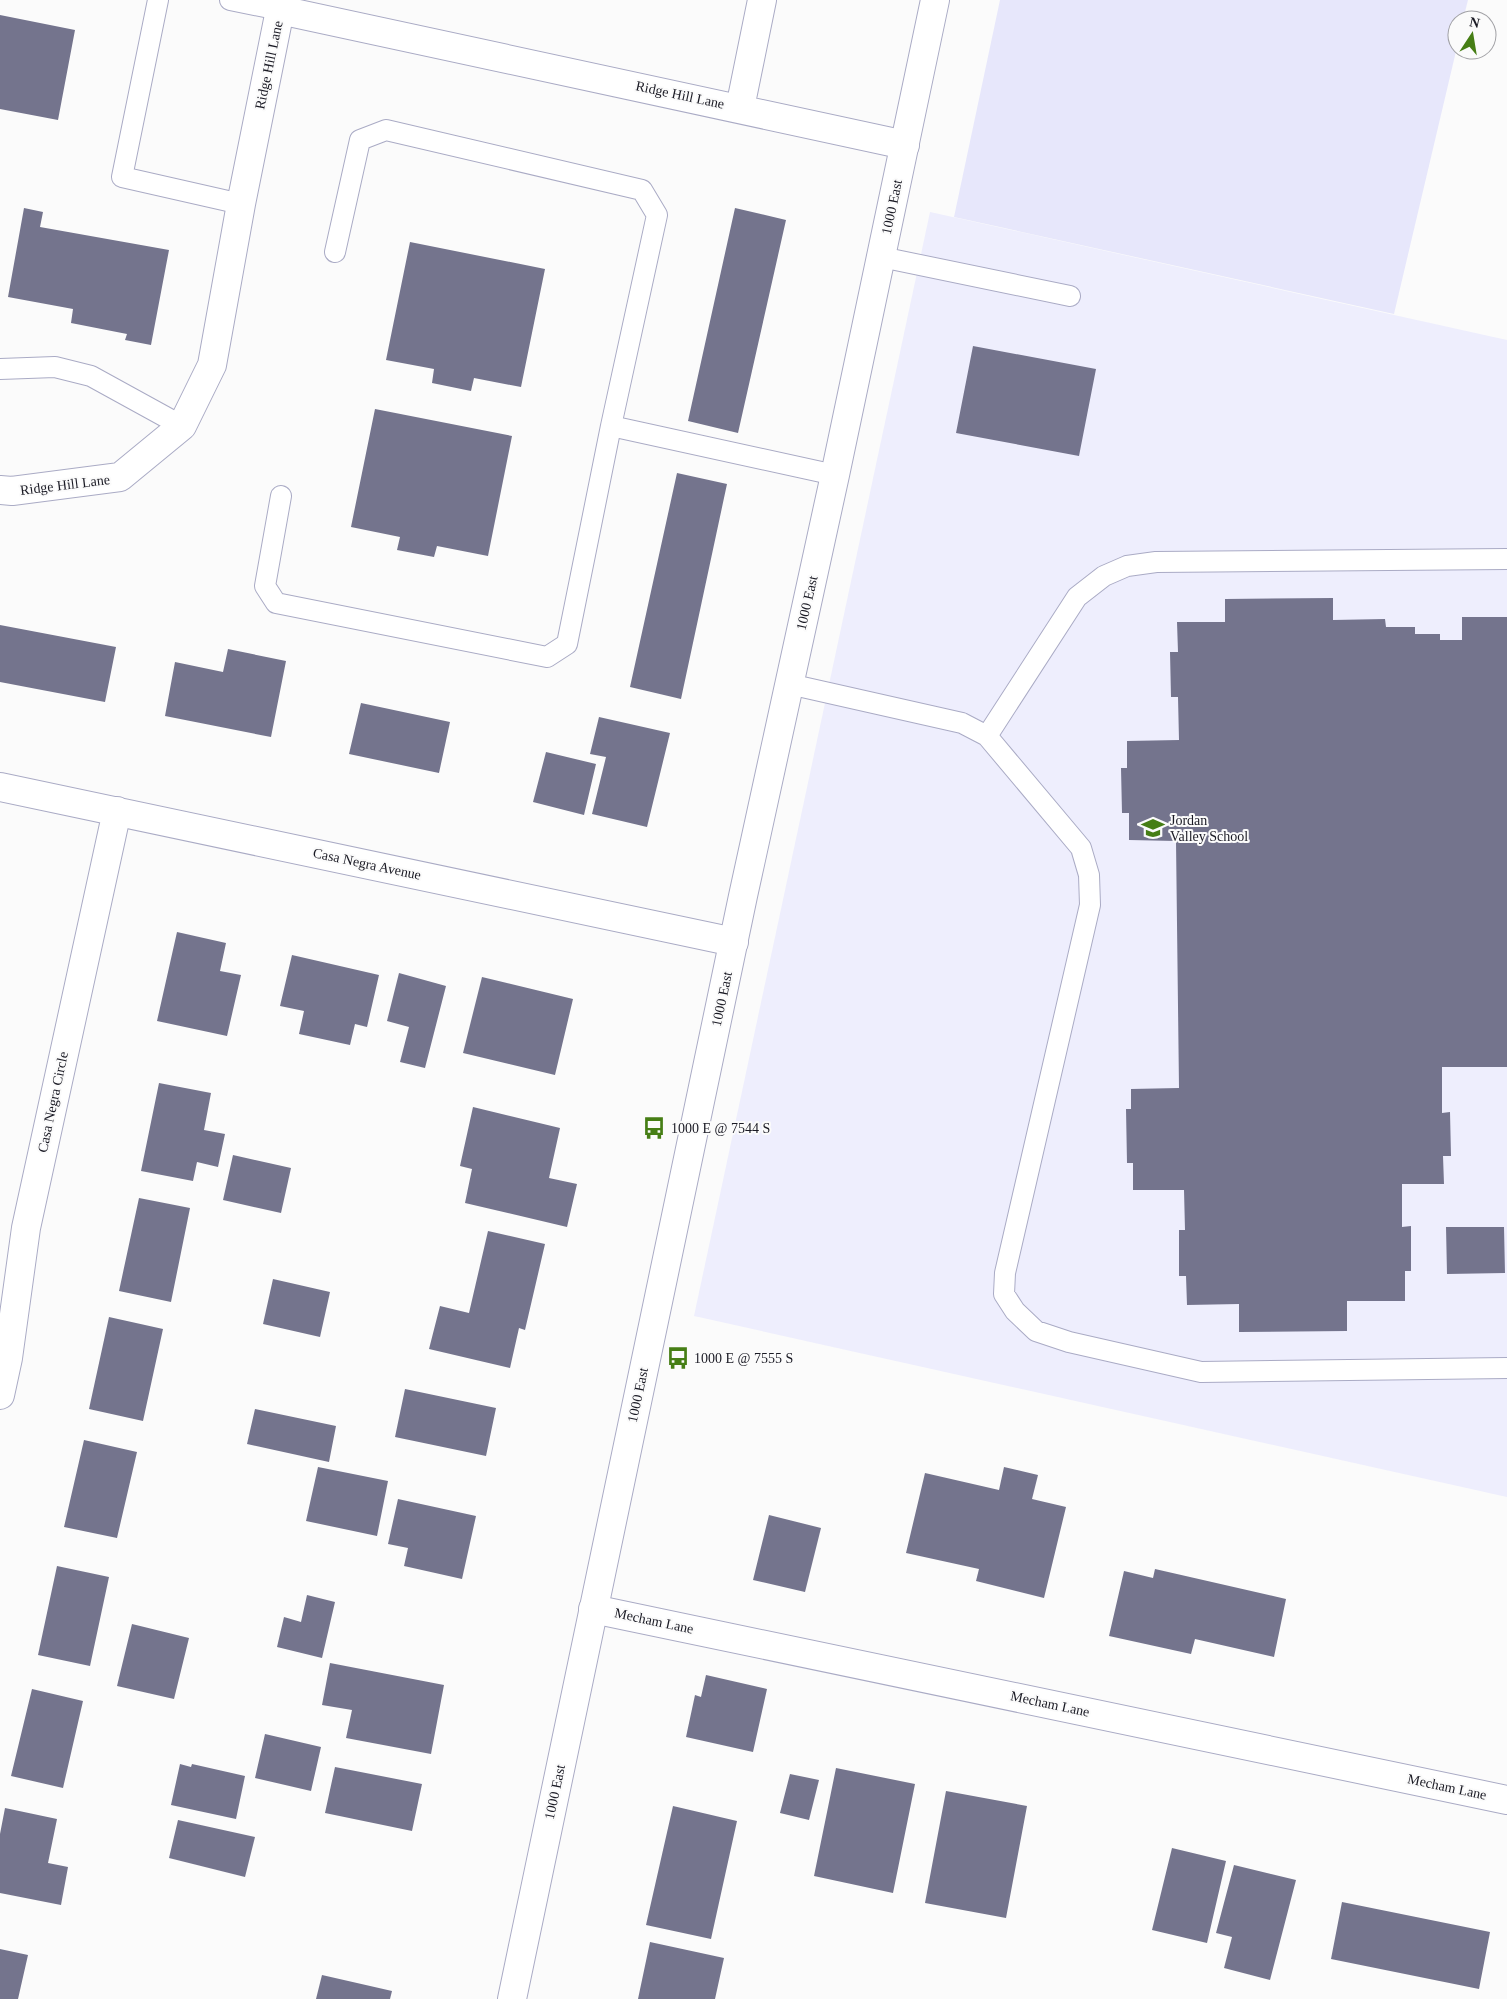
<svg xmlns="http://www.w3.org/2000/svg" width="1507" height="1999" font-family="'Times New Roman',serif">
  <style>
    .built { fill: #eeeefd }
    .green { fill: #e7e7fb }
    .building { fill: #74748d }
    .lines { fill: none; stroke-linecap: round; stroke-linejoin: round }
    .service-casing { stroke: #aaabc5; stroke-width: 22 }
    .minor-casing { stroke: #aaabc5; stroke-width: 30 }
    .tertiary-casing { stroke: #aaabc5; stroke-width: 30 }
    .service { stroke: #fff; stroke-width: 20 }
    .minor { stroke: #fff; stroke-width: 28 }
    .tertiary { stroke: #fff; stroke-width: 28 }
    .labels { text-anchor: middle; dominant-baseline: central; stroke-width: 4; stroke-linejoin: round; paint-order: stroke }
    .street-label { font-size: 14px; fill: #1a1a24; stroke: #fbfbfb }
    .poi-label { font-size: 14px; fill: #1a1a24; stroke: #fbfbfb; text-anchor: start }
  </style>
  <rect width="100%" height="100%" fill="#fbfbfb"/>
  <path class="built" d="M930 212 1507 340V1497L694 1316Z"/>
  <path class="green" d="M1000 0H1468L1463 20H1457V47L1394 314 954 217Z"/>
  <path class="building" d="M0 15 75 30 58 120 0 109Z
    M24 208 43 212 40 227 169 250 151 345 125 340 127 334 71 323 73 309 8 297Z
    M735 208 786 220 738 433 688 421Z
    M410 242 545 269 521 387 474 378 471 391 432 383 434 369 386 360Z
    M973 346 1096 369 1079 456 956 433Z
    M375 409 512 436 488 556 437 546 434 557 397 550 400 537 351 527Z
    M677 473 727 484 681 699 630 687Z
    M1333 598V620L1385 619 1386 627H1415V634H1440V640H1462V617H1507V1067H1442V1113L1450 1112 1451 1156H1443L1444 1184H1402V1227L1411 1226V1271H1405V1301H1347V1331L1239 1332V1304L1187 1305 1186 1276H1179V1230H1185L1184 1190H1133V1163H1127L1126 1109H1131V1089L1179 1088 1176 841 1129 840V813H1122L1121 768H1127V741L1179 740 1178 697H1171L1170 652H1178L1177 622H1225V599Z
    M0 625 116 647 105 702 0 682Z
    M228 649 286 661 271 737 165 716 175 662 223 672Z
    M361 703 450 722 439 773 349 754Z
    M599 717 670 733 647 827 592 814 606 757 590 754Z
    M546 752 596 764 584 815 533 802Z
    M177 932 226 943 220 971 241 975 227 1036 157 1021Z
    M292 955 379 975 367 1027 355 1024 350 1045 299 1034 304 1011 280 1006Z
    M399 973 446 986 425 1068 400 1062 409 1027 387 1021Z
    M482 977 573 999 555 1075 463 1053Z
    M159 1083 211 1093 204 1130 225 1134 218 1167 197 1162 193 1181 141 1171Z
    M473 1107 560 1128 549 1178 577 1184 567 1227 465 1203 472 1169 460 1166Z
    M233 1155 291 1168 281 1213 223 1200Z
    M139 1198 190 1208 171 1302 119 1291Z
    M1446 1227H1504L1505 1273 1447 1274Z
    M488 1231 545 1244 525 1330 519 1328 510 1368 429 1349 440 1306 469 1313Z
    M273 1279 330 1292 320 1337 263 1324Z
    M109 1317 163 1329 143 1421 89 1409Z
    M405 1389 496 1408 486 1456 395 1437Z
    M255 1409 336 1426 329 1462 247 1444Z
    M84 1440 137 1452 117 1538 64 1527Z
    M318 1467 388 1481 377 1536 306 1521Z
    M1004 1467 1038 1475 1032 1499 1066 1507 1044 1598 976 1581 979 1569 906 1553 925 1473 999 1490Z
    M398 1499 476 1516 462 1579 404 1566 408 1548 388 1544Z
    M769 1515 821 1528 805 1592 753 1580Z
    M57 1566 109 1577 90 1666 38 1655Z
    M1155 1569 1286 1599 1274 1657 1195 1639 1191 1654 1109 1636 1124 1571 1153 1578Z
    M307 1595 335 1602 322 1658 277 1647 284 1617 301 1622Z
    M132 1624 189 1638 174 1699 117 1686Z
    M330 1663 444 1685 431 1754 346 1738 352 1710 322 1705Z
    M706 1675 767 1689 753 1752 686 1737 695 1695 701 1697Z
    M32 1689 83 1701 63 1788 11 1776Z
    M265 1734 321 1747 311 1791 255 1778Z
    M180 1764 191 1767 192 1764 245 1776 236 1819 171 1805Z
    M335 1767 422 1784 412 1831 325 1813Z
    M836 1768 915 1784 893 1893 814 1876Z
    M790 1774 819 1780 809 1820 780 1813Z
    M946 1791 1027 1806 1006 1918 925 1903Z
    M673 1806 737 1821 711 1939 646 1925Z
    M5 1808 57 1819 48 1863 68 1867 61 1905 0 1893V1834Z
    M178 1820 255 1837 245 1877 169 1858Z
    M1172 1848 1226 1861 1207 1943 1152 1930Z
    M1234 1865 1296 1880 1270 1980 1224 1968 1232 1937 1216 1933Z
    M1342 1902 1490 1932 1479 1989 1331 1959Z
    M650 1942 724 1958 715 1999H638Z
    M0 1949 28 1955 18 1999H0Z
    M322 1975 392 1991 390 1999H316Z"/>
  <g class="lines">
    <defs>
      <path id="service" d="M158 0 122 177 241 204
        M230 0 280 10
        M335 252 360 140 386 130 642 190 657 215 611 426
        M881 257 1070 296
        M0 369 55 367 91 376 182 426
        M281 496 265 586 276 603 547 657 567 644 611 426 835 475
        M1507 559 1156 562 1127 566 1104 576 1077 597 987 736 1081 848 1089 875 1090 905 1005 1273 1004 1294 1015 1311 1036 1331 1069 1342 1201 1372 1507 1368
        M789 684 962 723 987 736"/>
      <path id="minor" d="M740 108 762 0
        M0 490 12 491 120 477 182 426 212 365 241 204 280 10 905 145
        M0 787 734 942
        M0 1395 8 1358 26 1228 117 811
        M593 1609 1507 1800"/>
      <path id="tertiary" d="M512 1999 743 896 835 475 935 0"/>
    </defs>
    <use href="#service" class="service-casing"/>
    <use href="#minor" class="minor-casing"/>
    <use href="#tertiary" class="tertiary-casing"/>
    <use href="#service" class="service"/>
    <use href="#minor" class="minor"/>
    <use href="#tertiary" class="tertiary"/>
  </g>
  <defs>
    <symbol id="school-bare" viewBox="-9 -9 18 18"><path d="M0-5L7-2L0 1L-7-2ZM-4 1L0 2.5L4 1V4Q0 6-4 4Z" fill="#467e15" stroke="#fbfbfb" stroke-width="2.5" paint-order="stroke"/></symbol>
    <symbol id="bus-bare" viewBox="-9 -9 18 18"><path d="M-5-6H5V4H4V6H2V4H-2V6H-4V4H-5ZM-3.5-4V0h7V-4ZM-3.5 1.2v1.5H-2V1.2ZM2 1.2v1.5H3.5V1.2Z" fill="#467e15" stroke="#fbfbfb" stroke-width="2.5" paint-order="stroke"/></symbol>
  </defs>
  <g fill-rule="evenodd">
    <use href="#school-bare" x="1137" y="812" width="32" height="32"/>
    <use href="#bus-bare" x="638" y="1112" width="32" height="32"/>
    <use href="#bus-bare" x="662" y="1342" width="32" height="32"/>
  </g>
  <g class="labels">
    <g class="street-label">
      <text transform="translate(269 65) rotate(-78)">Ridge Hill Lane</text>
      <text transform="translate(680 95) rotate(12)">Ridge Hill Lane</text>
      <text transform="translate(892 207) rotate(-78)">1000 East</text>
      <text transform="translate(65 485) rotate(-7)">Ridge Hill Lane</text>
      <text transform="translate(807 603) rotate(-77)">1000 East</text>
      <text transform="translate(367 864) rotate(12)">Casa Negra Avenue</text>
      <text transform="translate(722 999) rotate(-78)">1000 East</text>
      <text transform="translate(53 1102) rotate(-78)">Casa Negra Circle</text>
      <text transform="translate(638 1395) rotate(-78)">1000 East</text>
      <text transform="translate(654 1621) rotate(12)">Mecham Lane</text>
      <text transform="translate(1050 1704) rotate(12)">Mecham Lane</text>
      <text transform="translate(1447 1787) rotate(12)">Mecham Lane</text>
      <text transform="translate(555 1792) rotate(-78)">1000 East</text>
    </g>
    <g class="poi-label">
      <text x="1170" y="820">Jordan<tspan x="1170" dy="16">Valley School</tspan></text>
      <text x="671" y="1128">1000 E @ 7544 S</text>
      <text x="694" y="1358">1000 E @ 7555 S</text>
    </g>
  </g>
  <g transform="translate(1472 35) rotate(12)"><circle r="24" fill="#fbfbfb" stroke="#a1a1a5"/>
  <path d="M0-4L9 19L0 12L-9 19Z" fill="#467e15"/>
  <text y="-8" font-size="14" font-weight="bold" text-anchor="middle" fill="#1a1a24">N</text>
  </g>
</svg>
